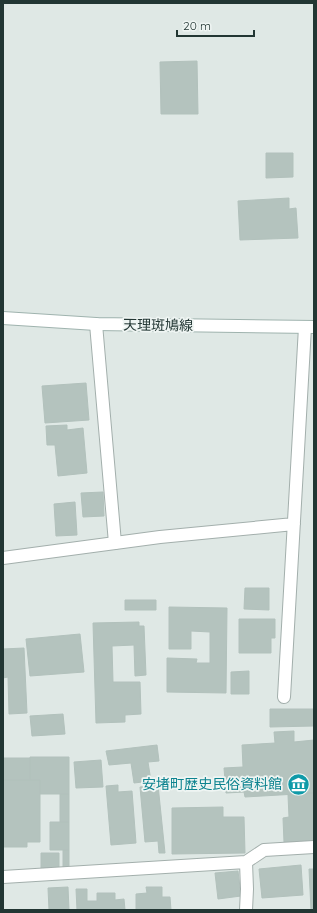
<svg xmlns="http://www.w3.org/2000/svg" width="317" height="913" font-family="Quicksand,'Noto Sans JP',sans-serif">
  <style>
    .building { fill: #b4c3be; stroke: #b2c1bc }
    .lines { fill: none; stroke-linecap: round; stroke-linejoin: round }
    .lane-casing { stroke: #a3afac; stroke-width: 14 }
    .street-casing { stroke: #a3afac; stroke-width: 14 }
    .secondary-casing { stroke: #9fb3ae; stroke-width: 14 }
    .lane { stroke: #fff; stroke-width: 12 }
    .street { stroke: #fff; stroke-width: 12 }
    .secondary { stroke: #fff; stroke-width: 12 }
    .labels { text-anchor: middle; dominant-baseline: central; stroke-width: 3.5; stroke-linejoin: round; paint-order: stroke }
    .street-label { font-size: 14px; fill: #223633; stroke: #eff5f3 }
    .culture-label { font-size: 14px; fill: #0d838f; stroke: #eff5f3; text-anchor: end }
  </style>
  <rect width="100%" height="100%" fill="#dfe8e5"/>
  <path class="building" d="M197 61 198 114H161L160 62Z
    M266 153H293V177L266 178Z
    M289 198V209L296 208 298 238 240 240 238 201Z
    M86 383 89 420 45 423 42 386Z
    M67 425V430L83 428 87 473 58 476 55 445H47L46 426Z
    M103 492 104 516 83 517 81 493Z
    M75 502 77 535 56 536 54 504Z
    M245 588H269V610L244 609Z
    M125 600H156V610H125Z
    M169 607 227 608 226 693 167 692V658L197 659 196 663H210V632L191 631V649H169Z
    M239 619H275V638H271V653H239Z
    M139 622V626H144L146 675 135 676 134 645 112 646 113 682H140L141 714 125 715V722L96 723 93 623Z
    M80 634 84 672 30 676 26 639Z
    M24 648 27 713 9 714 8 677 3 678V649Z
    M249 671V694H231V672Z
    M270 709H314V726L270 727Z
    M63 714 65 734 32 736 30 716Z
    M294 731V742L314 740V793L245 797 244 792 226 793 224 768 243 767 242 745 275 743 274 732Z
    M157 745 159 761 148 762 151 781 134 783 131 763 109 765 106 751Z
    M30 757H69V794H40V780H30Z
    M3 758H30V780H3Z
    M101 760 103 787 76 788 74 762Z
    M3 780H40V842H27V847H3Z
    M118 785V792L132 791 136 843 111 845 106 786Z
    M158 785 165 853H159L158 841 145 842 140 787Z
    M314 793V841L284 842 283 818 289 817 288 795Z
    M60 794H69V822H60Z
    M223 807V817H244L245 853 172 854V808Z
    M50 822H69V850H50Z
    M63 850H69V869H63Z
    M41 853H59V869H41Z
    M301 865 303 895 262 898 259 869Z
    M309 869H314V910H311Z
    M238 871 241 896 218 899 215 873Z
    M68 887 69 910H49L48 888Z
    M146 887H162V897H170L171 910H136V894L147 893Z
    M76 889H87V901H97V893H115V900L124 899 125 910H77Z"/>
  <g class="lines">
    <defs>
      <path id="lane" d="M96 324 115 543"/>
      <path id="street" d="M3 558 160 537 294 524
        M284 697 305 327
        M246 862 247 889 246 910
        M3 877 246 862 264 850 314 847"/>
      <path id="secondary" d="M3 318 96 324 314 327"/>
    </defs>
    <use href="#lane" class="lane-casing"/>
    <use href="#street" class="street-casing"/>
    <use href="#secondary" class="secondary-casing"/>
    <use href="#lane" class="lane"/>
    <use href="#street" class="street"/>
    <use href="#secondary" class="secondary"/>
  </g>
  <defs>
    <symbol id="museum-disc" viewBox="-11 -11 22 22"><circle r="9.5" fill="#0f9aa8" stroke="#eff5f3"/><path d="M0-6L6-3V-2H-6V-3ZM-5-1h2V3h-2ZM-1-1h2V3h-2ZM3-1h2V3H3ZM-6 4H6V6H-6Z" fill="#fff"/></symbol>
  </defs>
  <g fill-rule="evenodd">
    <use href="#museum-disc" x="286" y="772" width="25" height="25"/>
  </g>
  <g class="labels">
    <g class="street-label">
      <text transform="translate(158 325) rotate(1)">天理斑鳩線</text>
    </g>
    <g class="culture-label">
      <text x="282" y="784">安堵町歴史民俗資料館</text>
    </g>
  </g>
  <rect width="317" height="913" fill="none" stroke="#223633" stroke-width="8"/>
  <path d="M177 30v6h77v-6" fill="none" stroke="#223633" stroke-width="2"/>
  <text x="183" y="30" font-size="12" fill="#223633" stroke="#eff5f3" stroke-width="3" paint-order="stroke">20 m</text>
</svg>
